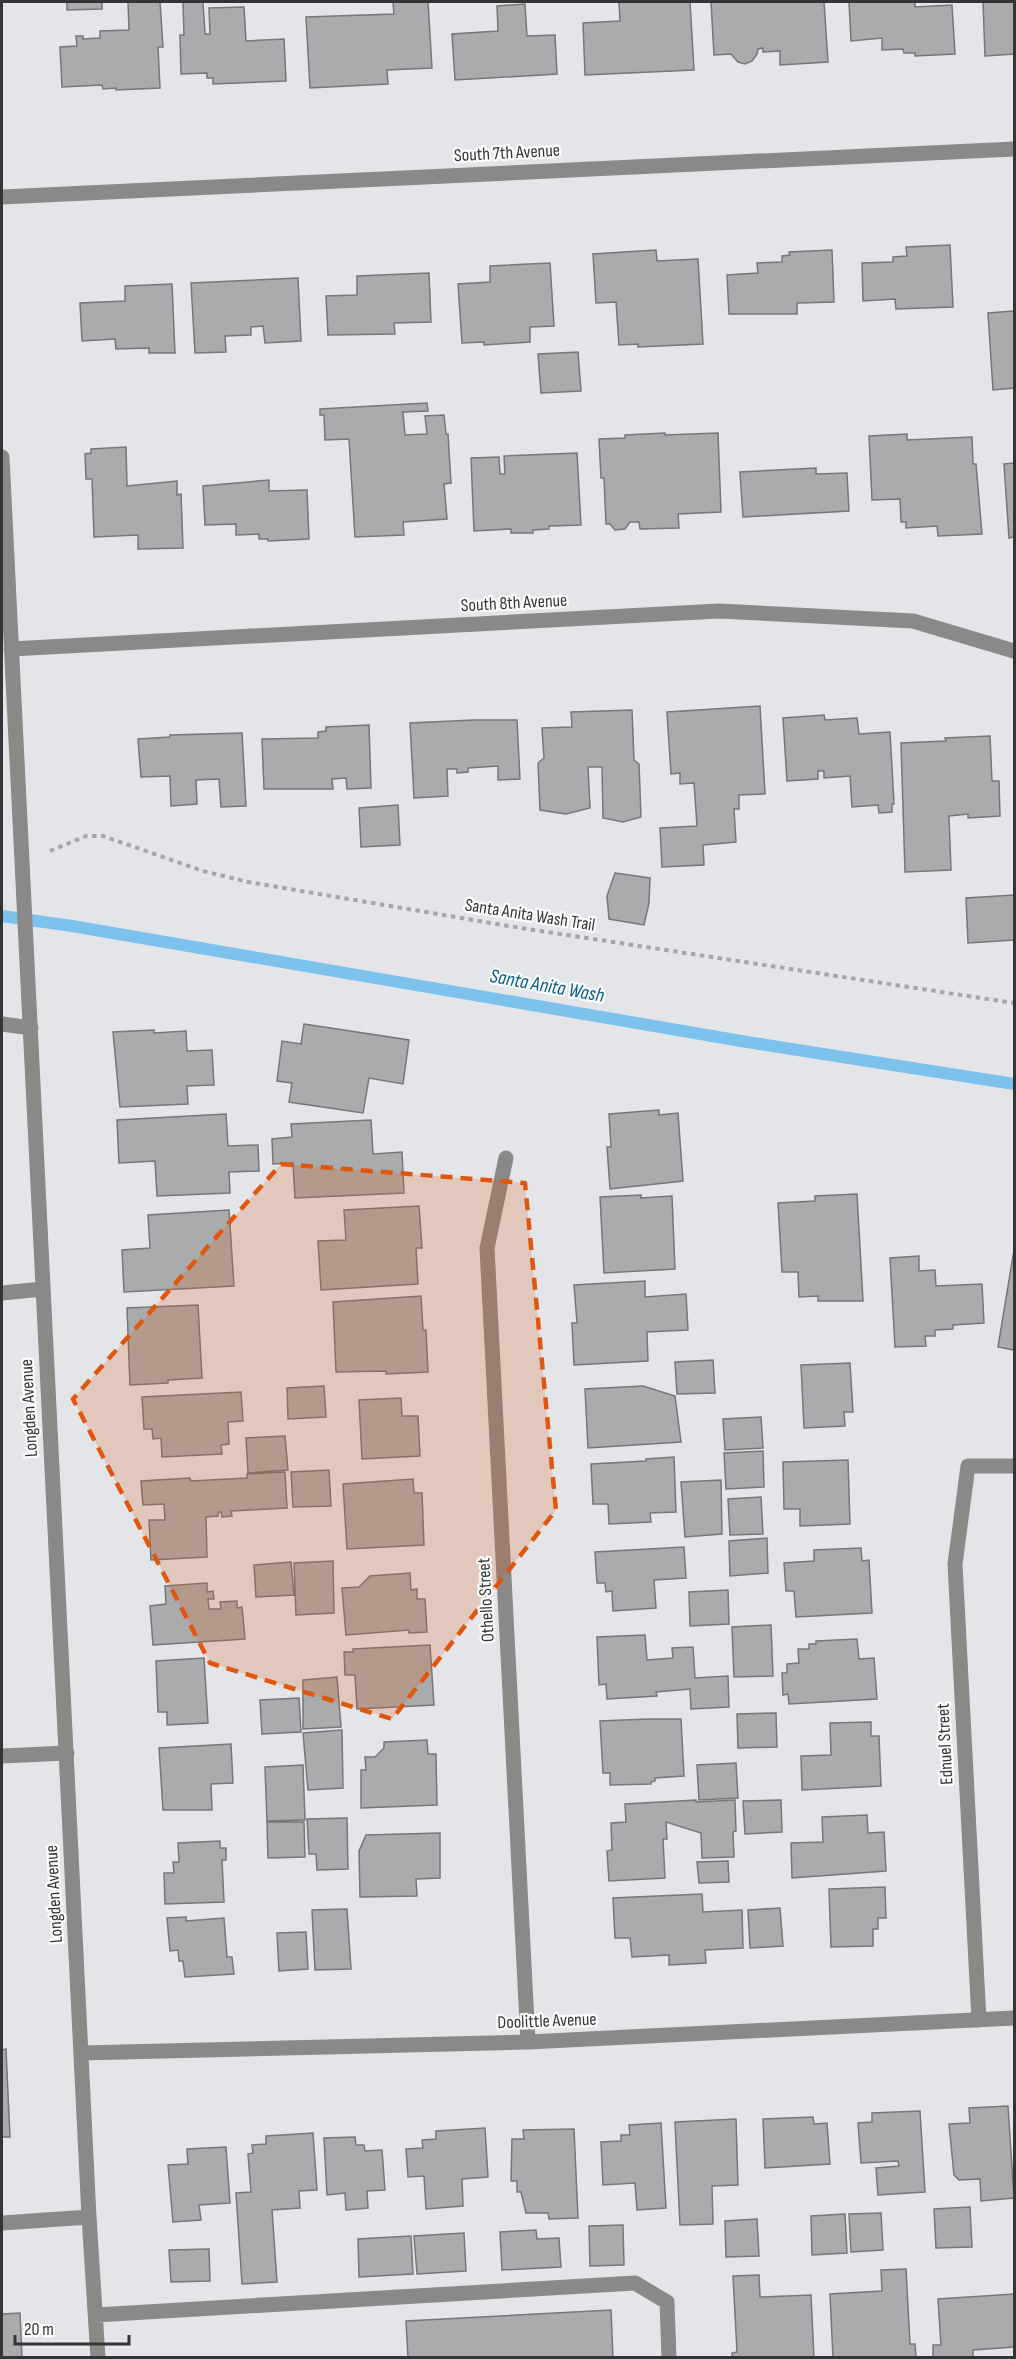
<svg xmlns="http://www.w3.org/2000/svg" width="1016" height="2359" font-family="'Sofia Sans Condensed',sans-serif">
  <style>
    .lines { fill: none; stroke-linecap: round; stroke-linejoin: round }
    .stream { stroke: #7dc2ec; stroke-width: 12 }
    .building { fill: #a9abad; stroke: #757779; stroke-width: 1.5 }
    .path { stroke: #a4a6a8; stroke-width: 4; stroke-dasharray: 4.5 4.5; stroke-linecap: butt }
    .minor { stroke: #8a8988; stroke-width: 15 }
    .marked { fill: #df570e; fill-opacity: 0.2; stroke: #df570e; stroke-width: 4.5; stroke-dasharray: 12 8; stroke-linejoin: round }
    .labels { text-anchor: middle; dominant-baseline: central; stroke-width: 4.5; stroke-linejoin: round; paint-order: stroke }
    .street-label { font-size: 18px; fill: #333435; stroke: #fff }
    .water-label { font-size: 20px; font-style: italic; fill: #025d85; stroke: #fff }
  </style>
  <rect width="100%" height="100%" fill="#e3e5e8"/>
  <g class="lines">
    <path class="stream" d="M2 916 72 926 747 1042 1014 1084"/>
  </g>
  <path class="building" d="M67 2H102V9L67 10Z
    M128 2H160L163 47H158L160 88 116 90V88L103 89 102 85 62 87 60 47 77 46 76 36H83V39L100 38V31L129 30Z
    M183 2H203L205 34H210L209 8 244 7 246 41 284 39 286 81 213 84V78H207V73L181 74 180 35H184Z
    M393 2H428L432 68 387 70 388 84 310 88 306 17 394 14Z
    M619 2H690L694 70 585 75 583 23 620 21Z
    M711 2H824L828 62 780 65V51L763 52V48L758 49 757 54 752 61 745 64 738 62 731 54 714 55Z
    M849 2H915V7L952 5 955 54 915 56V53H904L903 49 882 50V38L851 41Z
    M983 2H1014V54L985 56Z
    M525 4 527 36 555 35 557 74 455 80 452 34 498 31 497 6Z
    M950 245 953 307 896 309 895 299 863 301 862 263 893 262V257L907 256 906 247Z
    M656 250 657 261 698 259 703 344 638 347V344L619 345 616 302 596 303 593 254Z
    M832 250 834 302 797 303V314H729L727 275 758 273 757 263 782 262V256L790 255 789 252Z
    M550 263 554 326 530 327V342L484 345V342L462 343 458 284 490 282V266Z
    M429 273 431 322 394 323 395 334 328 335 326 296 357 295V276Z
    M298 278 301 341 265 343 263 326 251 327V335L225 336 226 352 195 353 191 283Z
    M172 284 175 353H149V348L116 349 115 339 82 341 80 303 125 301V286Z
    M1014 311V388L993 390 988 313Z
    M578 352 581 391 541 393 538 354Z
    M427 403 428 411 403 412 405 435 427 434 425 416 444 415 446 434H448L451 483 444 484 447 519 403 522 404 535 355 537 349 439 325 440 324 415H320V409Z
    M665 433V435L718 433 721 512 678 514 679 528 640 529 639 522H630L625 529 615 530 610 524H606L604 478H601L599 439 625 438V435Z
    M907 434V440L972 437 973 464H976L982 534 938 536 937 526 906 528V522H901L900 499 872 500 869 436Z
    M126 447 127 486 177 481V495L181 494 183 548 138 549V535L94 537 92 479H86L85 454 91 453V449Z
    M577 453 581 525 549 526V529L533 530V533H511V529L474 531 471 458 499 457 500 474H505L504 456Z
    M1014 463V537L1009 538 1004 464Z
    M816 468V474L847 473 849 511 743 517 740 472Z
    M269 480V491L307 490 309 539 268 541V539H259V534L236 535V524L205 525 203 486Z
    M760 706 765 794 739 795V809H734L736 842 703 845 704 865 662 867 660 828 697 826 694 783 680 784V773L671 774 667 712Z
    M632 710 634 760 639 764 641 817 623 822 603 818 602 767H588L590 808 566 814 540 810 538 763 544 758 542 728 572 727 571 712Z
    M824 715 825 720 857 718 859 734 890 732 894 804H892V812L879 813 878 805 852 807 850 776 824 778V771H818V779L787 781 783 718Z
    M474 720H517L520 779 498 780V766L468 768V772L457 773V769H447L448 796 414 798 410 723Z
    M369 725 371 788 347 789 346 778 332 779 333 789H264L262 739 318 738V732L326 731V727Z
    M242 733 246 806 221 807 219 779 196 780 197 804 171 806 170 776 141 777 138 739 170 737V735Z
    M990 736 992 781H999L1000 816 968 818V814L949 816 951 870 905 872 901 743 946 741 945 738Z
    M398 805 400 845 361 847 359 808Z
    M615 873 650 878 649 903 644 925 609 919 607 896Z
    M1014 895V940L968 943 966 898Z
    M304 1024 409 1040 403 1084 369 1078 363 1113 289 1102 292 1083 277 1081 282 1041 301 1044Z
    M154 1030V1033L186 1031 187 1051 212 1050 214 1085 187 1086 188 1104 120 1107 113 1032Z
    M659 1110V1115L678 1113 683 1181 610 1189 607 1147H611L609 1114Z
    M226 1114 228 1146 258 1145 259 1171 229 1172 230 1193 157 1196 155 1161 119 1163 117 1120Z
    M371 1120 373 1154 402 1152 404 1193 295 1198 293 1163 273 1164 272 1139 292 1137 291 1124Z
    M857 1194 863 1301H818V1296L799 1297 798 1272H782L778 1203 815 1201V1196Z
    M641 1195V1198L672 1196 675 1269 604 1273 600 1197Z
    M419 1206 422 1248H416L418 1284 321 1290 318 1241 346 1240 344 1210Z
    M229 1210 234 1286 124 1292 122 1250 150 1248 148 1215Z
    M1014 1250V1350L998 1347Z
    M919 1256V1271L935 1270 936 1286 982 1284 984 1323 953 1325V1329L935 1330V1336H925L926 1346 895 1347 890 1258Z
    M645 1281V1297L686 1294 688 1330 647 1332 648 1361 574 1365 572 1323H577L574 1285Z
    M421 1296 423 1330H426L428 1372 386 1374V1371L336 1372 333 1302Z
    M198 1305 202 1378 168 1380V1383L130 1385 127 1308Z
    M713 1360 715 1393 677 1394 675 1362Z
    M850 1363 853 1412H844L845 1426 804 1428 801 1365Z
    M324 1386 326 1417 288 1419 287 1388Z
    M643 1386 675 1396 681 1442 588 1448 585 1389Z
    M241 1392 243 1421 228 1422 229 1444 221 1445 222 1454 162 1457 161 1438 153 1439 152 1429H144L142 1397Z
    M401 1398 402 1416H418L420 1456 362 1459 359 1400Z
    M761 1417 763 1448 725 1450 723 1419Z
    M285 1436 288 1470 248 1473 246 1438Z
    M763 1451 764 1487 726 1489 724 1453Z
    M674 1457 676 1512 650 1513 651 1522 609 1524 608 1504H593L591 1464 646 1461V1459Z
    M848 1460 850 1524 800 1526V1509H784L783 1462Z
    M329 1470 331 1506 293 1507 291 1472Z
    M285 1472 287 1508 231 1511 232 1516 222 1517 221 1512H218V1516L206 1517 207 1557 151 1560 149 1520H165L164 1504 143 1505 141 1481 190 1478 191 1481 247 1478V1474Z
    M413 1479 414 1493H422L424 1545 347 1549 343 1484Z
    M721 1480 722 1534 685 1537 681 1482Z
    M761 1497 763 1534 730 1535 728 1499Z
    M767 1538 768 1573 730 1576 729 1541Z
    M684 1547 686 1578 654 1580 656 1608 613 1611 612 1591 606 1592 605 1583H597L595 1552Z
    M861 1548 862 1561 869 1560 872 1613 796 1617 794 1591H786L784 1563 814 1561V1550Z
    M333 1561 334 1613 296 1615 294 1563Z
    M291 1562 294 1595 256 1597 254 1565Z
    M410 1573 411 1590 417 1589V1599H425L427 1632 409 1633V1630L346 1635 342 1588 359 1587 370 1576Z
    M207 1583V1592L213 1591 214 1599H208L209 1609H221L220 1602 237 1601V1608L242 1607 245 1639 153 1645 150 1606 166 1604 165 1586Z
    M728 1590 729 1624 690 1626 689 1592Z
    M771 1625 773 1676 734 1677 732 1627Z
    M645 1635 647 1660 673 1658 672 1648 693 1647 695 1678 728 1676 729 1707 691 1709 690 1689 656 1692 657 1696 607 1699 606 1684 599 1685 597 1637Z
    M857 1639 859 1659 874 1658 877 1699 789 1704 788 1694 783 1695 782 1673H787V1664L799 1663 798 1649H809V1644H816V1641Z
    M430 1645 434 1705 357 1709 355 1675H345L344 1652H353V1649Z
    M204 1658 208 1723 167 1725V1712H158L156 1661Z
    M337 1677 341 1727 303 1729V1680Z
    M299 1698 301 1732 262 1734 260 1700Z
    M776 1713 777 1747 738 1748 737 1714Z
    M648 1719H681L684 1776 655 1778V1781L651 1782V1784L610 1785V1773H603L600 1721Z
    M871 1722V1736H879L881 1786 802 1790 801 1756 831 1755 830 1723Z
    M342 1730 343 1788 308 1790 303 1733Z
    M427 1740 428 1754H436L437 1805 361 1808V1770H366L365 1757H375L384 1748V1742Z
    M231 1744 233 1783 211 1784 212 1810H163L159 1748Z
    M736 1763 738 1798 699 1800 697 1765Z
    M303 1765 305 1820 267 1821 265 1767Z
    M696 1800V1802L735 1800 736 1831 733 1832 734 1857 702 1858 701 1833 666 1822 667 1839H663L665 1878 609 1881 607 1851 612 1850 611 1823 626 1822 625 1804Z
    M781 1800 782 1832 745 1834 743 1801Z
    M867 1815 868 1833 884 1832 886 1871 792 1878 791 1843 823 1842 822 1817Z
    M347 1818 348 1869 317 1870 316 1854H309L307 1819Z
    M267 1822H304L305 1857 268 1858Z
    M440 1833V1878L416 1879 417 1896 360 1897 359 1851 366 1835Z
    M220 1841V1848H226V1860H222L224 1902 165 1904 164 1873H174L173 1862H179L178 1843Z
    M728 1861 729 1882 699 1883 697 1862Z
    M885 1887 886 1918H878V1929H873V1946L831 1947 829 1889Z
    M702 1894 703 1912 742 1910 743 1948 705 1950 706 1963 669 1965V1955L632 1957 630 1938H615L613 1898Z
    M780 1908 783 1946 750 1948 748 1910Z
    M347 1909 351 1969 315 1970 312 1910Z
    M186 1917V1921L224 1918 227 1957H232L234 1974 185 1977 183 1961H179L178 1950 170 1951 167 1918Z
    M306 1932 308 1969 279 1971 277 1933Z
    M6 2049 10 2137H2V2050Z
    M1008 2106 1014 2198 981 2201 980 2179 959 2180 954 2175 949 2124 970 2123 969 2108Z
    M920 2111 925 2192 878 2195 876 2168 899 2166 898 2161 861 2163 858 2123 872 2122V2113Z
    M813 2117 814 2124 827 2123 830 2164 765 2168 763 2119Z
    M736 2119 738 2185 712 2186 713 2224 680 2225 675 2122Z
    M661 2123 666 2208 637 2210 635 2183 603 2185 601 2142 621 2141V2135H630L629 2125Z
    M485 2128 488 2177 462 2179 463 2206 426 2209 424 2176 408 2177 406 2149 423 2148 422 2140 436 2139V2131Z
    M574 2129 578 2218 549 2219 548 2213H526L521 2192H517V2181H511L512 2139H524L523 2130Z
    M313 2133 317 2190 299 2191 300 2208 272 2210 277 2282 242 2284 236 2193 251 2192 248 2154 253 2153 252 2145 266 2144V2136Z
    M355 2137 356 2145H364L365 2151 382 2150 385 2190 367 2191 368 2208 346 2210 345 2193 327 2195 324 2138Z
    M226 2147 230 2203 199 2205 201 2220 173 2222 168 2165 188 2164 187 2149Z
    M970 2207 972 2247 936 2248 934 2209Z
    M881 2213 883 2250 851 2252 849 2214Z
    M845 2214 847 2253 812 2255 811 2216Z
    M757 2219 759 2256 726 2257 725 2221Z
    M623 2225 624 2265 590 2266 589 2226Z
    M536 2230 537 2239 559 2238 561 2267 502 2270 500 2232Z
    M464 2233 466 2271 417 2274 414 2236Z
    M411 2236 413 2274 359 2277 358 2239Z
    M209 2249 210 2281 171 2282 169 2250Z
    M906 2269 910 2344H915L916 2358H833L830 2294 882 2291 881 2270Z
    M759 2275 760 2297 811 2295 814 2358H732V2353L737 2352 733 2276Z
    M1014 2294V2347L973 2350V2358H933V2345H941L938 2299Z
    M611 2310 613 2358H408L406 2321Z
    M20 2313 22 2358H2V2314Z"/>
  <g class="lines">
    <path class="path" d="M50 851 86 836H103L203 871 248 882 521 928 1014 1003"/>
    <path class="minor" d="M2 197 1014 149
      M2 457 89 2217 98 2358
      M11 649 719 611 913 621 1014 651
      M2 1024 31 1028
      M506 1158 487 1248 528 2042
      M2 1293 43 1289
      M2 1756 67 1753
      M979 2020 955 1564 968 1466H1014
      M81 2053 528 2042 1014 2018
      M2 2223 89 2217
      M96 2315 635 2283 667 2302 669 2358"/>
  </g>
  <path class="marked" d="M281 1164 525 1183 556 1510 392 1719 210 1663 73 1399Z"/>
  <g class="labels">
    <g class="street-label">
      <text transform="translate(507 153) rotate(-3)">South 7th Avenue</text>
      <text transform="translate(514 603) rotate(-3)">South 8th Avenue</text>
      <text transform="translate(530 915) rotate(9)">Santa Anita Wash Trail</text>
      <text transform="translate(29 1408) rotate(-93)">Longden Avenue</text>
      <text transform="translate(486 1600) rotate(-93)">Othello Street</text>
      <text transform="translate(945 1744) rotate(-93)">Ednuel Street</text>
      <text transform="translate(54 1894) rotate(-93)">Longden Avenue</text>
      <text transform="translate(547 2021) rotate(-2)">Doolittle Avenue</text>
    </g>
    <g class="water-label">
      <text transform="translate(547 986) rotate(10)">Santa Anita Wash</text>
    </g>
  </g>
  <rect width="1016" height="2359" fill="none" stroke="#333435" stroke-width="6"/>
  <path d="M15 2335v9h114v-9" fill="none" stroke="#333435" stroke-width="3"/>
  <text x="24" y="2335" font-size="18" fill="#333435" stroke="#ffffff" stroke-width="4.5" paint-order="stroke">20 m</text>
</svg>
